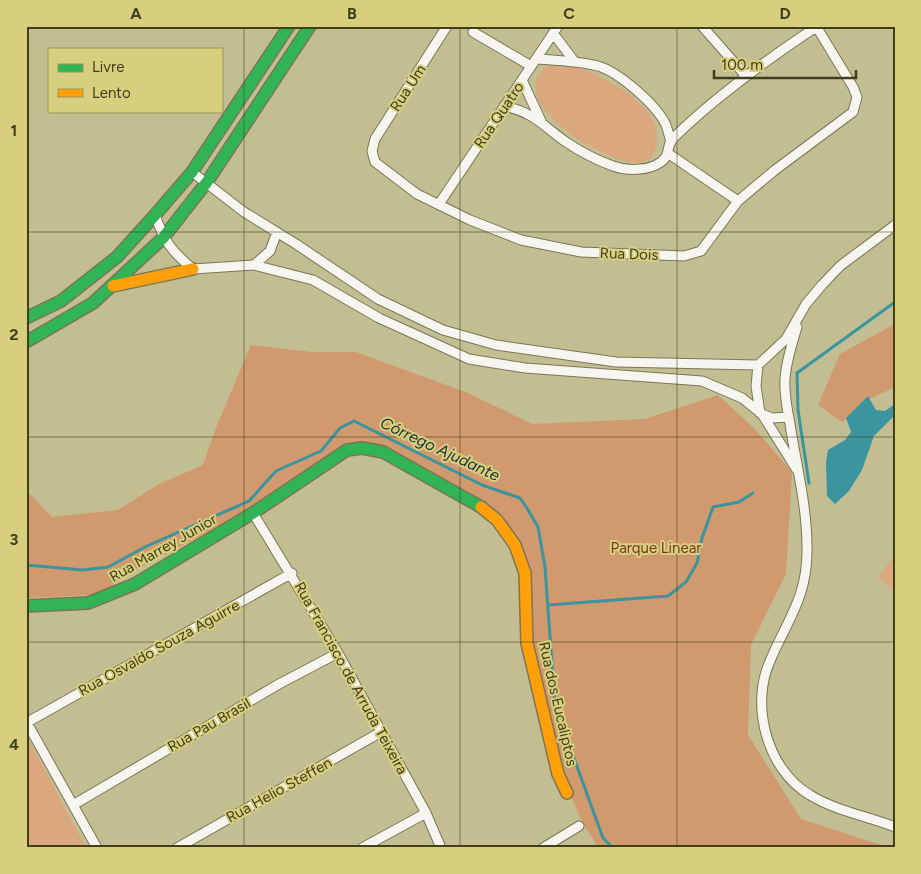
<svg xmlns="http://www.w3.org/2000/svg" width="921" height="874" font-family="Figtree,sans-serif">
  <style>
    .green { fill: #dba77e }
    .forest { fill: #d0996e }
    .water { fill: #3a959f }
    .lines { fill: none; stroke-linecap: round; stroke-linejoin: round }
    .stream { stroke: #3a959f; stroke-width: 3 }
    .street-casing { stroke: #7a7656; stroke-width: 11 }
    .fast-casing { stroke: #7a7656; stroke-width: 14 }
    .slow-casing { stroke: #7a7656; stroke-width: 14 }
    .street { stroke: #f6f5ef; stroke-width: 9 }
    .fast { stroke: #30b455; stroke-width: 11 }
    .slow { stroke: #ff9f0a; stroke-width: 11 }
    .grid { fill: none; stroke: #413e1c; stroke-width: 1; stroke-opacity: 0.55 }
    .labels { text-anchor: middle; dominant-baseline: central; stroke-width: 4; stroke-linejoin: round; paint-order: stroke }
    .street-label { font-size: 15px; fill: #413e1c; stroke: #d7cf7e }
    .park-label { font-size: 15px; fill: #78391d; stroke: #d7cf7e }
    .water-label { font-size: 16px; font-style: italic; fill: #193038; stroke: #d7cf7e }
    .neatline { fill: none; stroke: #413e1c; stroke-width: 2 }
    .grid-label { font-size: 16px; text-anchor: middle; font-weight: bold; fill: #413e1c }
  </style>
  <rect width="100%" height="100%" fill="#c3be92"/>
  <path class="green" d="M566 63C602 75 682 111 650 159 646 161 640 163 636 163 605 160 547 126 537 96 536 91 536 85 535 80L547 65Z
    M895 555V590L878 577Z
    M26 734 86 848H26Z"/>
  <path class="forest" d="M895 324V387L868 400 842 422 818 405 840 354Z
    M251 345 312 352H356L468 393 532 424 645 419 718 395 754 428 792 472 786 574 751 645 748 735 801 819 890 848H599L583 824 561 773 531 643 528 573 501 520 364 446 256 507 137 569 110 587 90 595 26 598V490L52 517 118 510 159 484 203 465 217 425Z"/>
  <path class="water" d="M868 396 876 410 885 411 895 404V415L874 436 862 470 849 491 835 504 827 496 826 462 828 450 845 440 851 432 846 418Z"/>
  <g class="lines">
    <path class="stream" d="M809 483 798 410 797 373 895 302
      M26 565 83 570 108 567 147 546 249 501 276 471 321 451 340 428 354 421 482 485 520 498 527 508 538 527 545 567 555 706 603 838 613 848
      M548 605 668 596 686 582 697 563 702 538 713 507 739 502 753 493"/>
    <defs>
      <path id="street" d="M447 26 375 139 372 151 375 162 417 194 470 220 521 240 581 252 684 256 701 251 738 201 775 170 853 112 857 97 853 87 816 26
        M702 26 746 76
        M473 32 531 66
        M553 33 574 61
        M536 59C557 60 577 61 598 66 619 72 655 104 665 123 668 129 669 136 671 142
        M522 80 541 121
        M504 106C535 113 542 125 566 142 581 152 596 160 613 166 626 171 649 171 661 162 669 156 667 151 670 143 673 137 682 130 686 126 726 89 771 57 816 27
        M669 154 738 201
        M192 172 244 212 296 244 378 299 443 330 496 345 616 362 758 365 786 339 806 304 822 285 840 266 895 225
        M439 204 558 26
        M155 215C164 241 172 252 193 269L254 265 313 280 379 318 469 359 525 368 702 381 742 398 762 414 797 470
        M254 265 270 251 277 232
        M797 327C792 344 786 361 785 379 784 393 787 409 790 424 796 464 807 506 807 547 808 596 788 619 770 661 750 705 767 770 810 795 836 811 867 816 895 827
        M758 365 756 386 760 413
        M762 414 772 418 789 417
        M253 513 338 653 426 813 441 848
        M26 723 292 573
        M27 723 73 805
        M97 848 73 805 279 684 338 653
        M177 848 381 732
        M362 848 426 813
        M543 848 579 826"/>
      <path id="fast" d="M26 318 61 301 117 257 155 215 192 172 289 26
        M26 342 93 303 163 238 207 182 310 26
        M26 606 88 603 135 584 253 513 347 450 362 448 383 452 481 507"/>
      <path id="slow" d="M113 286 193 269
        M481 507 497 520 515 545 525 573 527 643 558 774 567 793"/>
    </defs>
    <use href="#street" class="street-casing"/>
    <use href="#fast" class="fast-casing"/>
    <use href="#slow" class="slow-casing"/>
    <use href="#street" class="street"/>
    <use href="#fast" class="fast"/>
    <use href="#slow" class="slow"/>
  </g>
  <path class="grid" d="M244 26V848M460 26V848M677 26V848M26 232H895M26 437H895M26 642H895"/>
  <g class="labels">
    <g class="street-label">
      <text transform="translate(408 88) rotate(-57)">Rua Um</text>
      <text transform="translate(499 115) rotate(-56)">Rua Quatro</text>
      <text transform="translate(629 254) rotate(2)">Rua Dois</text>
      <text transform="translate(163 548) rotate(-30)">Rua Marrey Junior</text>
      <text transform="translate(159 648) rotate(-29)">Rua Osvaldo Souza Aguirre</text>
      <text transform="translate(351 678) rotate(61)">Rua Francisco de Arruda Teixeira</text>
      <text transform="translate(558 704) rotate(77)">Rua dos Eucaliptos</text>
      <text transform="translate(209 725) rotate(-30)">Rua Pau Brasil</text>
      <text transform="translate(279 790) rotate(-29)">Rua Helio Steffen</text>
    </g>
    <g class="park-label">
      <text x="656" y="548">Parque Linear</text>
    </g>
    <g class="water-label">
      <text transform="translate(440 449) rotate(25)">Córrego Ajudante</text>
    </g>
  </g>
  <rect width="921" height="874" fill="none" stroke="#d7cf7e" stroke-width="55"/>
  <rect x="48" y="48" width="175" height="65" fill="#d7cf7e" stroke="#9b9557"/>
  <rect x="58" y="64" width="25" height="8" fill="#30b455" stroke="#9b9557"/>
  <text x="92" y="72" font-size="15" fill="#413e1c">Livre</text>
  <rect x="58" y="89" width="25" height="8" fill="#ff9f0a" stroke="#9b9557"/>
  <text x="92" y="98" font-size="15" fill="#413e1c">Lento</text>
  <path d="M714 70v8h142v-8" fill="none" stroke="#413e1c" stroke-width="2.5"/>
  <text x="721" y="70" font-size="15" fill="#413e1c" stroke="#d7cf7e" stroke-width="4" paint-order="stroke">100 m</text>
  <rect x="28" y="28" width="866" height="818" class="neatline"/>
  <g class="grid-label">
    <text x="136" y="19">A</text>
    <text x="352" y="19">B</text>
    <text x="569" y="19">C</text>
    <text x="785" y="19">D</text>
    <text x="14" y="136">1</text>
    <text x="14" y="340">2</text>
    <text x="14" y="545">3</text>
    <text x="14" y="750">4</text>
  </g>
</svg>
